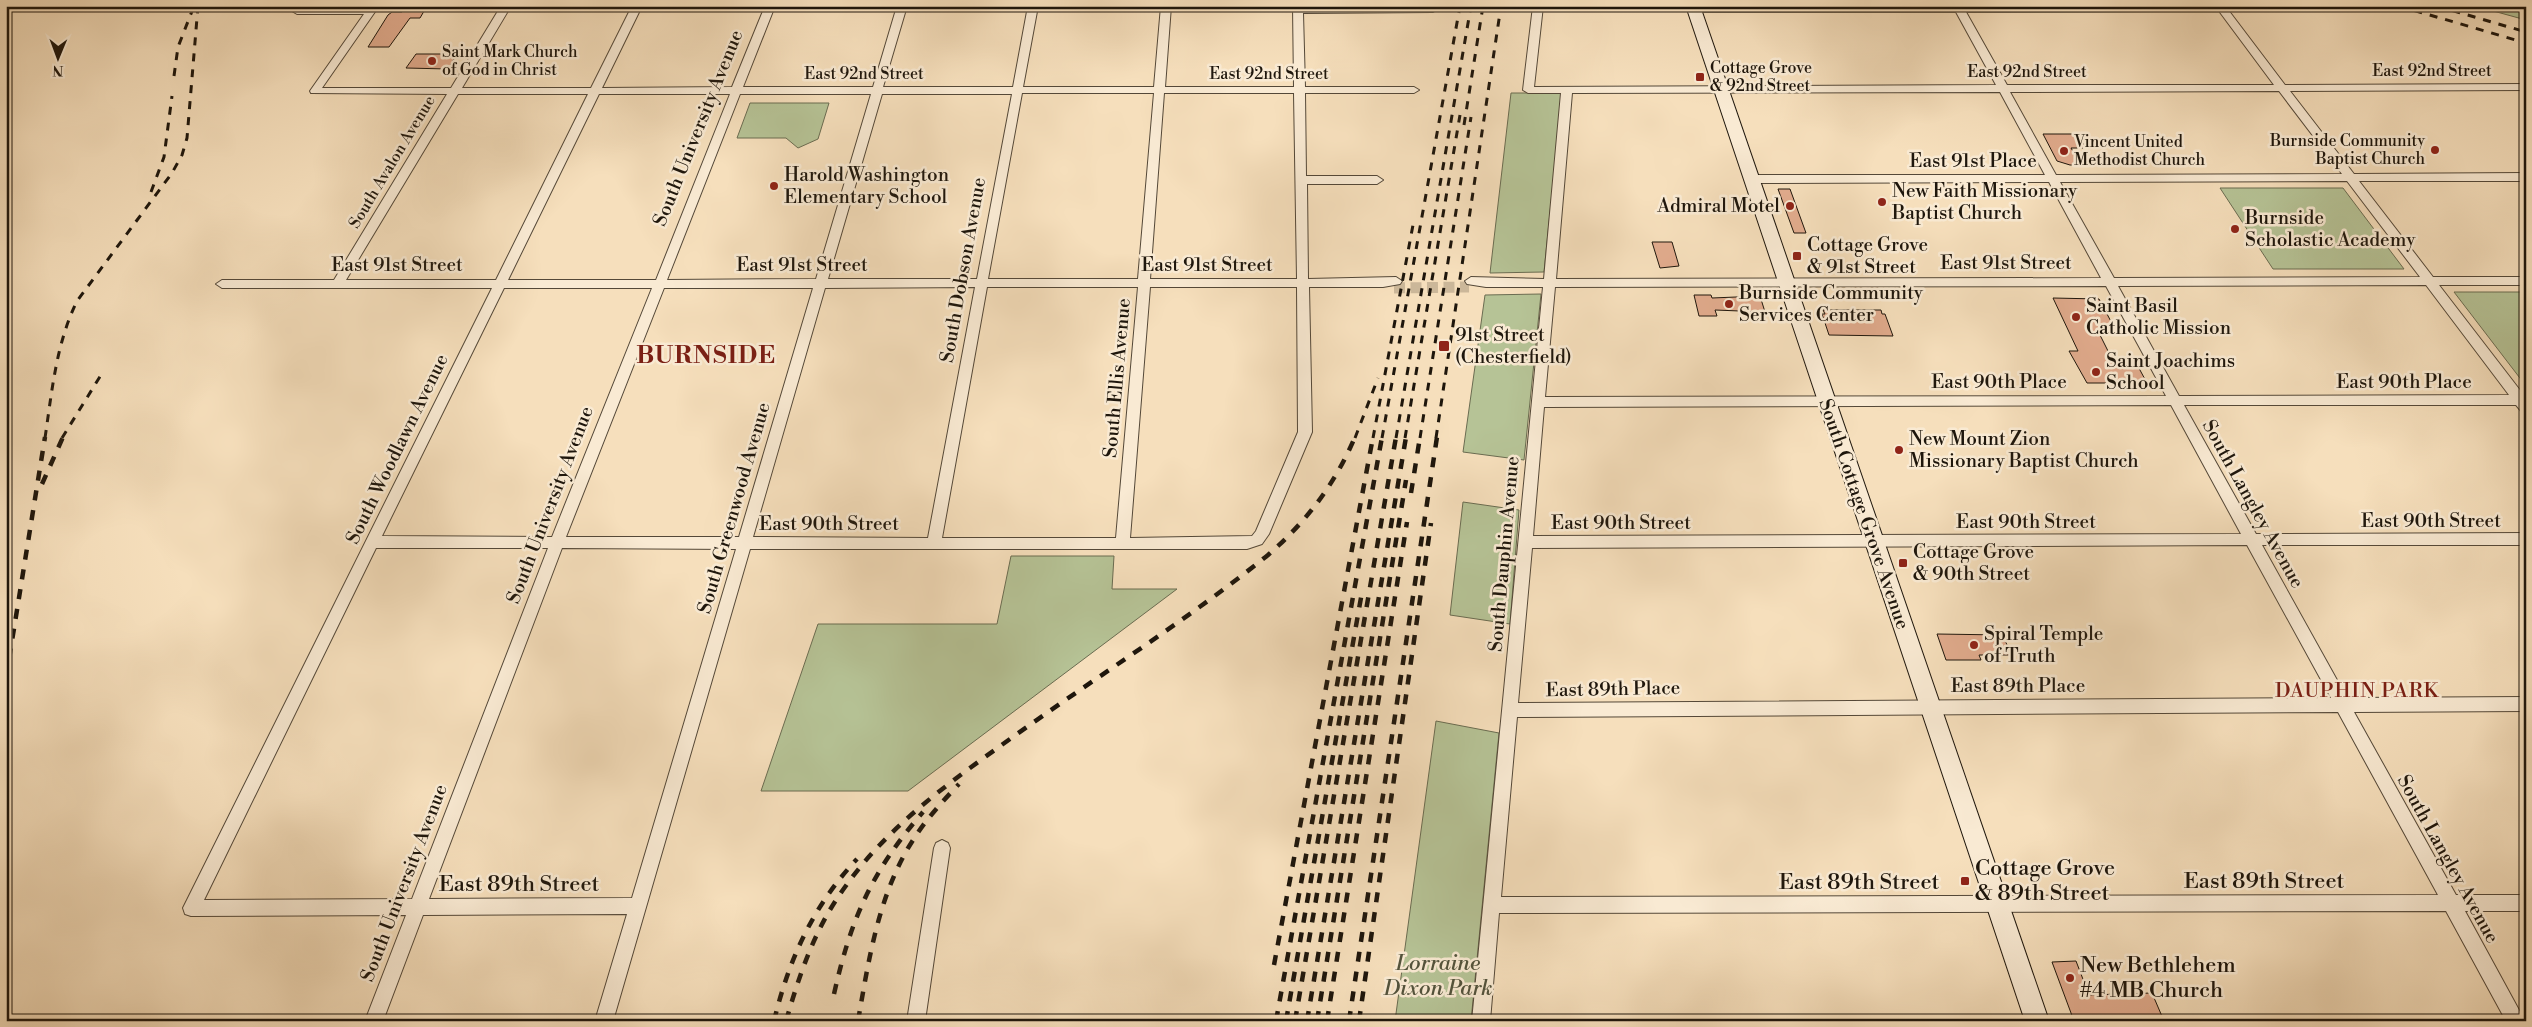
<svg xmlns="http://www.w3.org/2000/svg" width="2532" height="1027" font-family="'Libre Bodoni',serif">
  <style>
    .green { fill: #b6c396; stroke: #6a6c51 }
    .building { fill: #e2ac8e; stroke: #1e160c }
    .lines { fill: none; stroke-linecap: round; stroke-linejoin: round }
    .minor-tunnel { stroke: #cbb799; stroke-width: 11; stroke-dasharray: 11 5.5; stroke-linecap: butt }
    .minor-casing { stroke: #544838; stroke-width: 2 }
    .secondary-casing { stroke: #1e160c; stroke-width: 2 }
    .minor { fill: #f9ead3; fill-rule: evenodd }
    .secondary { fill: #f9ead3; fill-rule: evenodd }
    .rail-far1 { stroke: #1e160c; stroke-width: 3; stroke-dasharray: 8 8; stroke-linecap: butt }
    .rail { stroke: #1e160c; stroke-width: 4.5; stroke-dasharray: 10 10; stroke-linecap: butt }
    .poi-dot { fill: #8f2418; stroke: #f9ead3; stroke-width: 2 }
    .labels { text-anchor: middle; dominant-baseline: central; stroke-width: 5; stroke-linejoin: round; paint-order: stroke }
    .far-poi-label { font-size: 16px; fill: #1e160c; stroke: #f9ead3; text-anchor: start }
    .far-street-label { font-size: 16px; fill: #1e160c; stroke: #f9ead3 }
    .street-label { font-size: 19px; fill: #1e160c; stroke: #f9ead3 }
    .poi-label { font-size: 19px; fill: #1e160c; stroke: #f9ead3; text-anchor: start }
    .neighbourhood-label { font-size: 20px; letter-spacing: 1px; fill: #7a1f14; stroke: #f9ead3 }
    .near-poi-label { font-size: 22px; fill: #1e160c; stroke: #f9ead3; text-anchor: start }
    .near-street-label { font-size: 22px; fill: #1e160c; stroke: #f9ead3 }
    .near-park-label { font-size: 22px; font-style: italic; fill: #53533c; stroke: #f9ead3 }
    .district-label { font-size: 24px; font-weight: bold; letter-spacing: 1px; fill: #7a1f14; stroke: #f9ead3 }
  </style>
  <rect width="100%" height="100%" fill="#f6dfbc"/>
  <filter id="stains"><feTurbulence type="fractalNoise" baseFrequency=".004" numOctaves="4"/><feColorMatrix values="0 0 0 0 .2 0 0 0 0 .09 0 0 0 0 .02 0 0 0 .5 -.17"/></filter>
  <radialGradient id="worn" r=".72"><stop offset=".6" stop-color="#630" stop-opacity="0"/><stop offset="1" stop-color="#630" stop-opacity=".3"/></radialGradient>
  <path class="green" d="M2475 6H2526V20Z
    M1511 93H1562L1544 272 1490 273Z
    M750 103H829L818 139 798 148 786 138H737Z
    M2220 188H2343L2404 269H2273Z
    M2454 292H2526V386Z
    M1541 294 1524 460 1463 452 1485 295Z
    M1463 502 1519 510 1510 624 1450 615Z
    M1011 556H1114L1112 589H1177L908 791H761L818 624H997Z
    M1436 721 1499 733 1471 1021H1395Z"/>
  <path class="building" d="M406 6H427L420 18H410L389 47H368L388 15 392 12H402Z
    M416 54H457L448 69 406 68Z
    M2043 134H2078L2086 148H2071L2081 165H2070L2057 161Z
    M1778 189H1790L1806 233H1794Z
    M1652 242H1672L1679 266 1660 268Z
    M1694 295H1711L1712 298 1760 296 1765 312 1715 310 1717 316H1699Z
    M2053 298 2099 299 2115 329H2097L2112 359H2134L2147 383H2087L2069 351H2078Z
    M1823 310H1881L1882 314H1885L1893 336 1829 335 1822 314H1825Z
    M1937 634 2003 635 2011 655H1979L1981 660H1946Z
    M2076 961 2089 995 2152 993 2164 1021H2074L2052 962Z"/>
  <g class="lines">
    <path class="minor-tunnel" d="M1394 288 1469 287"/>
    <defs>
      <path id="minor" d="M369 6H379L322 88H451L501 6H511L462 88H591L632 6H642L602 88 732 87 765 6H775L743 87H873L897 6H907L883 87H1013L1028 6H1038L1023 87H1154L1161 6H1171L1165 87H1294L1293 6H1434L1438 9 1433 12 1303 13 1305 87H1414L1419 90 1414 93H1305L1306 176H1377L1383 180 1377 184H1307L1308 279 1396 277 1402 281 1400 284 1383 287H1309L1312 432 1269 534 1262 544 1247 549H750L613 1021H595L627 914 423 915 383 1021H365L406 915 191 916 185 914 183 908 492 288H222L216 284 222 280H334L447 94 311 93 310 91 364 14H297L292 11 297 8H368ZM1022 93H1154L1138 279H988ZM1164 93H1294L1297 279H1150ZM458 94H588L496 280H346ZM599 94H730L656 280H508ZM740 94H871L816 279 667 280ZM882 94H1012L977 279H828ZM975 287 928 538 753 537 825 288ZM987 287H1138L1116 538H942ZM1150 287H1297L1298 432 1256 531 1252 536 1130 538ZM504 288H652L552 537 382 536ZM664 288H813L739 537H566ZM376 548H548L412 899 204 900ZM562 548 736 549 632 898 429 899Z
        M1533 6H1543L1534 87 1996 85 1956 12H1694L1689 9 1693 6H2349L2348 10 2345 11H2229L2285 85 2526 84V90L2290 91 2354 174 2526 173V181H2359L2433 277H2526V285H2439L2526 398V413L2521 411 2516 405H2184L2256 534 2526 533V545H2262L2347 698 2526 697V711L2354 712 2456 895H2526V911H2465L2525 1021H2506L2446 911 1499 913 1490 1021H1472L1543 287H1486L1467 284 1465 281 1471 277 1544 279 1561 93H1528L1523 90ZM2219 11 2274 85H2007L1966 12ZM2279 91 2342 174 2056 175 2010 92ZM2000 92 2045 175H1750L1744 179 1750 183 2049 182 2101 278 1556 279 1572 93ZM2347 181 2420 277 2114 278 2060 182ZM2426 285 2509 395 2179 396 2118 286ZM2106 286 2166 396 1545 397 1555 287ZM2171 405 2241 534 1533 536 1544 407ZM2247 545 2331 698 1518 703 1532 548ZM2338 712 2438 895 1501 897 1517 717Z
        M942 840 948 843 950 848 925 1021H907L934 848 936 843Z"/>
      <path id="secondary" d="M1686 6H1700L2049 1021H2025Z"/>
    </defs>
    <use href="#minor" class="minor-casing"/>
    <use href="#secondary" class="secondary-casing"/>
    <use href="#minor" class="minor"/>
    <use href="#secondary" class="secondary"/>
    <path class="rail-far1" d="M2399 6 2526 43
      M2437 6 2526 32
      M174 76 178 47 194 6
      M1464 125 1483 6
      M151 192 164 157 172 96
      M45 438C52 391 56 344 77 301L172 173 182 155 187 138 198 6
      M62 438 101 375
      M1355 438 1378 378
      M1373 438 1413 225
      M1382 438 1460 6
      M1396 438 1471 6
      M1405 438 1460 115
      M1420 438 1471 117
      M1436 438 1501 6"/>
    <path class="rail" d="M42 484 63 437
      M1411 493 1420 437
      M6 678 45 437
      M1274 965 1373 437
      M834 994C851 918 872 871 923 812
      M774 1021C789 959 813 906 857 859
      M786 1021C800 973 815 928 845 887 888 826 950 782 1010 739 1096 677 1186 621 1268 555 1307 521 1335 484 1355 437
      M858 1021C869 958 879 891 915 837 928 817 943 801 959 784
      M1276 1021 1382 437
      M1286 1021 1362 592
      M1295 1021 1396 437
      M1307 1021 1406 437
      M1317 1021 1406 480
      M1327 1021 1407 522
      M1349 1021 1437 437
      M1359 1021 1431 523"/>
  </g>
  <g class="poi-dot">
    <circle cx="432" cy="61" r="5"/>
    <rect x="1695" y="72" width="10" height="10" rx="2.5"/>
    <circle cx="2435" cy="150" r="5"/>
    <circle cx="2064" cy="151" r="5"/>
    <circle cx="774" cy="186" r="5"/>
    <circle cx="1882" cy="202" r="5"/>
    <circle cx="1790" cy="206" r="5"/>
    <circle cx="2235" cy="229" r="5"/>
    <rect x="1792" y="251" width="10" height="10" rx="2.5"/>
    <circle cx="1729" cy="304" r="5"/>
    <circle cx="2076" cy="317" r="5"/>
    <rect x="1438" y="340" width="12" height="12" rx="2.5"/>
    <circle cx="2096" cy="372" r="5"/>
    <circle cx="1899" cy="450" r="5"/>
    <rect x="1898" y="558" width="10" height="10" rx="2.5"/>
    <circle cx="1974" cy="645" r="5"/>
    <rect x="1960" y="876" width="10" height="10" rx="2.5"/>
    <circle cx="2070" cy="978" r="5"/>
  </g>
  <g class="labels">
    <g class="far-poi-label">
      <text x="442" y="52">Saint Mark Church<tspan x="442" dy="18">of God in Christ</tspan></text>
      <text x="1710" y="68">Cottage Grove<tspan x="1710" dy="18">&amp; 92nd Street</tspan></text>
      <text x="2425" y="141" text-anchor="end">Burnside Community<tspan x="2425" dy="18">Baptist Church</tspan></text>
      <text x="2074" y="142">Vincent United<tspan x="2074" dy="18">Methodist Church</tspan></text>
    </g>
    <g class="far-street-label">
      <text x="2432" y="71">East 92nd Street</text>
      <text x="2027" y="72">East 92nd Street</text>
      <text x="864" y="74">East 92nd Street</text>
      <text x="1269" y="74">East 92nd Street</text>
      <text transform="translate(392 162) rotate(-59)">South Avalon Avenue</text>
    </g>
    <g class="street-label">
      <text transform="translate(698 128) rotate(-68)">South University Avenue</text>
      <text x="1973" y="161">East 91st Place</text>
      <text x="2006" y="263">East 91st Street</text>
      <text x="397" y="265">East 91st Street</text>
      <text x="802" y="265">East 91st Street</text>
      <text x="1207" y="265">East 91st Street</text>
      <text transform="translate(963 270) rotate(-80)">South Dobson Avenue</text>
      <text transform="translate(1117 378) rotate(-85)">South Ellis Avenue</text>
      <text x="1999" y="382">East 90th Place</text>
      <text x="2404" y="382">East 90th Place</text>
      <text transform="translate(397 449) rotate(-64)">South Woodlawn Avenue</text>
      <text transform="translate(2253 504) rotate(61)">South Langley Avenue</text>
      <text transform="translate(550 505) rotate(-69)">South University Avenue</text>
      <text transform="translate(734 508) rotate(-74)">South Greenwood Avenue</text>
      <text transform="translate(1864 514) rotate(71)">South Cottage Grove Avenue</text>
      <text x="2431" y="521">East 90th Street</text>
      <text x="2026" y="522">East 90th Street</text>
      <text x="1621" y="523">East 90th Street</text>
      <text x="829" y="524">East 90th Street</text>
      <text transform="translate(1504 554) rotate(-85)">South Dauphin Avenue</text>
      <text x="2018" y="686">East 89th Place</text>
      <text transform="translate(1613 689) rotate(-1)">East 89th Place</text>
      <text transform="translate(2448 859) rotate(61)">South Langley Avenue</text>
      <text transform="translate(404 883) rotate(-69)">South University Avenue</text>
    </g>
    <g class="poi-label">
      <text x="784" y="175">Harold Washington<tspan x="784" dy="22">Elementary School</tspan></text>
      <text x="1892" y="191">New Faith Missionary<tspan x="1892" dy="22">Baptist Church</tspan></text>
      <text x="1780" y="206" text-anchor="end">Admiral Motel</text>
      <text x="2245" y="218">Burnside<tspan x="2245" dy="22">Scholastic Academy</tspan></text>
      <text x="1807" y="245">Cottage Grove<tspan x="1807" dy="22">&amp; 91st Street</tspan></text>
      <text x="1739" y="293">Burnside Community<tspan x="1739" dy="22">Services Center</tspan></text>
      <text x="2086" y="306">Saint Basil<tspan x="2086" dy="22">Catholic Mission</tspan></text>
      <text x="1455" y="335">91st Street<tspan x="1455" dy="22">(Chesterfield)</tspan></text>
      <text x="2106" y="361">Saint Joachims<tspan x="2106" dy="22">School</tspan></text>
      <text x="1909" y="439">New Mount Zion<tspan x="1909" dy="22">Missionary Baptist Church</tspan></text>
      <text x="1913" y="552">Cottage Grove<tspan x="1913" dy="22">&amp; 90th Street</tspan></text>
      <text x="1984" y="634">Spiral Temple<tspan x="1984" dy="22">of Truth</tspan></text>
    </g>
    <g class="neighbourhood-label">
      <text x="2357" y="691">DAUPHIN PARK</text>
    </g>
    <g class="near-poi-label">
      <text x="1975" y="868">Cottage Grove<tspan x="1975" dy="25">&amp; 89th Street</tspan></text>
      <text x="2080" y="965">New Bethlehem<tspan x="2080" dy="25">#4 MB Church</tspan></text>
    </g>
    <g class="near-street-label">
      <text x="2264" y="881">East 89th Street</text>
      <text x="1859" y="882">East 89th Street</text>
      <text x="519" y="884">East 89th Street</text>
    </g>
    <g class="near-park-label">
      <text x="1438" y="963">Lorraine<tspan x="1438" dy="25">Dixon Park</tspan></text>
    </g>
    <g class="district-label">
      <text x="706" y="356">BURNSIDE</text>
    </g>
  </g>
  <rect width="2532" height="1027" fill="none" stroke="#f6dfbc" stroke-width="25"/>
  <rect x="8" y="8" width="2517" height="1012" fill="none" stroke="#1e160c" stroke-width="2.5"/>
  <rect x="12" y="12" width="2507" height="1002" fill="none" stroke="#1e160c"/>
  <g transform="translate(58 58) rotate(181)" stroke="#f9ead3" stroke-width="4" paint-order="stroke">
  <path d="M0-4L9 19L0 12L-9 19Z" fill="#1e160c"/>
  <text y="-8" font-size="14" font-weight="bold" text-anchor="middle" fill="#1e160c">N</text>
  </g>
  <rect width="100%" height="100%" filter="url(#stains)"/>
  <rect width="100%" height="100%" fill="url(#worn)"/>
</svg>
